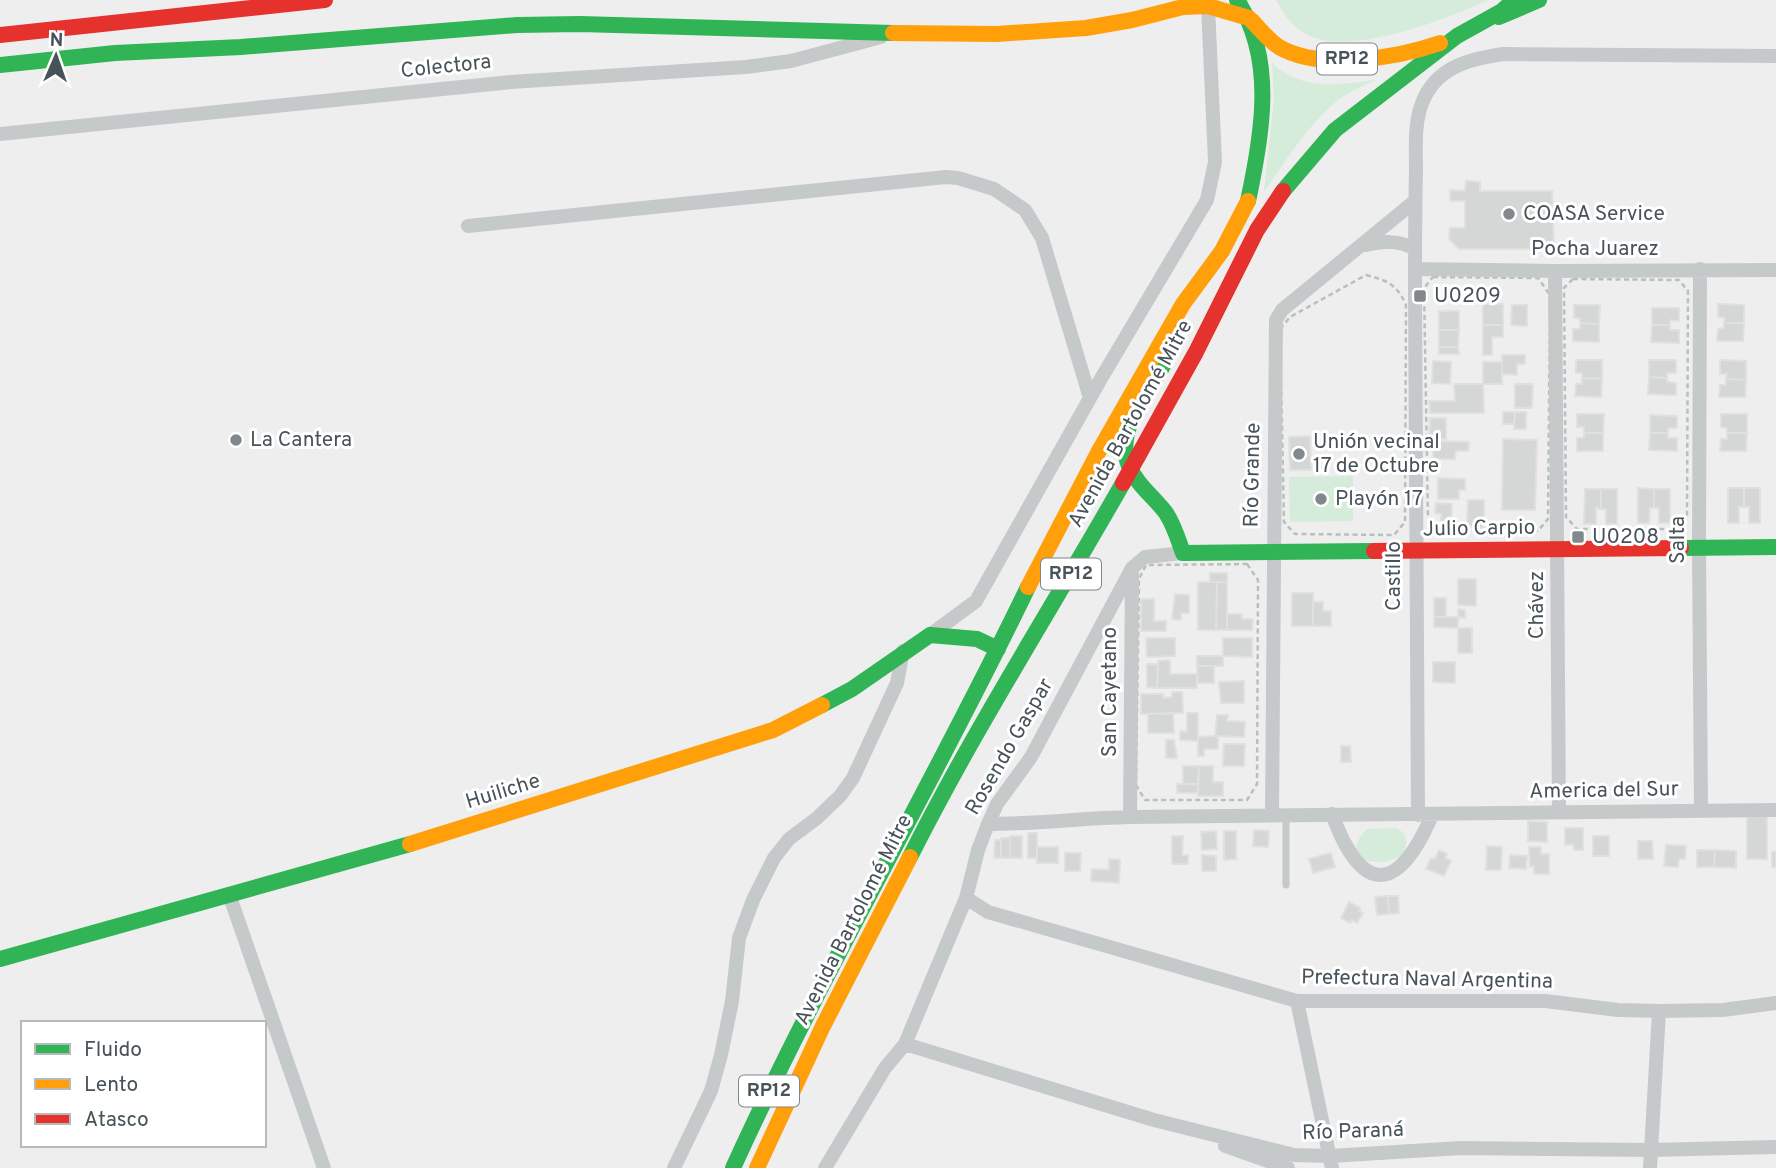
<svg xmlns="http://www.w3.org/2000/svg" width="1776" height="1168" font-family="Overpass,sans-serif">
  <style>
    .green { fill: #d5ecdb }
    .building { fill: #d5d6d6; stroke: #e0e0e1; stroke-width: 2 }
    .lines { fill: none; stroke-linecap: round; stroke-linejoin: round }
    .path { stroke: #b6c0bc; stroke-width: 2.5; stroke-dasharray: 5 3.5; stroke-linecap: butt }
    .lane { stroke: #c6c9ca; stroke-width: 7 }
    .street { stroke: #c6c9ca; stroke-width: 14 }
    .fast { stroke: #30b455; stroke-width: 16 }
    .slow { stroke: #ff9f0a; stroke-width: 16 }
    .jam { stroke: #e5322d; stroke-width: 16 }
    .poi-dot { fill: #82898d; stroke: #fff; stroke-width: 2.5 }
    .labels { text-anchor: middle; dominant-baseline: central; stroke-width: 6; stroke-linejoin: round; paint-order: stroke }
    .shield { fill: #fff; stroke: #7e868b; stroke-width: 2 }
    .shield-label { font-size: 19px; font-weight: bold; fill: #475259 }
    .street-label { font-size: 21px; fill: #475259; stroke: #fff }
    .poi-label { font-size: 21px; fill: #475259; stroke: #fff; text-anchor: start }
  </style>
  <rect width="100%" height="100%" fill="#efeeee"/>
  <path class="green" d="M1276 0H1488C1447 19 1346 59 1304 33 1291 25 1283 13 1276 0Z
    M1272 63C1303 91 1335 85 1375 80 1364 86 1351 91 1341 98 1309 122 1287 160 1264 192L1274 98Z
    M1353 476V521L1290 522 1289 477Z
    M1397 828C1409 836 1407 843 1403 856L1385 862 1361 861C1352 848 1357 839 1367 829Z"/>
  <path class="building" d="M1466 181 1480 182V191H1552L1554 249H1459L1449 239 1450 228H1465V201H1450V190L1465 191Z
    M1483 304H1503V325H1483Z
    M1718 304 1744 305V323H1724L1725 318 1718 317Z
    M1512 305H1527V326L1511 325Z
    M1574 305H1600L1599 324 1580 323V318H1574Z
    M1652 308H1679V321L1670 320V325H1652Z
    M1439 311H1459V330H1439Z
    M1580 323 1599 324V342L1573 341V329H1580Z
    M1724 323H1744L1743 341H1717L1718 329 1724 328Z
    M1483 325H1503V337H1492V355H1483Z
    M1652 325H1670V330H1679V343L1651 342Z
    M1439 330H1459L1458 347H1439Z
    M1439 347H1458L1459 354H1439Z
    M1502 355H1525V364H1517V375L1502 374Z
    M1576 360H1602V379L1582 378V373H1576Z
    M1649 360H1676V373H1667V378L1649 377Z
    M1720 360 1746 361V380L1726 379 1727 374H1720Z
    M1433 361 1451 362 1450 384 1432 383Z
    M1483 362H1502V384H1483Z
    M1649 377 1667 378V382L1676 383V395L1648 394Z
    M1582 378 1602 379 1601 397 1575 396 1576 384H1582Z
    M1726 379 1746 380 1745 397H1719L1720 385H1726Z
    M1454 384H1483L1484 413H1430L1429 401H1455Z
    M1515 384H1533L1532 408H1515Z
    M1503 412H1515L1514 424H1503Z
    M1515 412H1526V429H1514Z
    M1577 414H1604L1603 433H1584V427H1577Z
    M1721 414H1747V433H1727V428L1721 427Z
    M1650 415 1677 416V428H1668V433H1650Z
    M1430 418H1446V439L1429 438Z
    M1584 433H1603V451H1577V438H1584Z
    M1650 433H1668V438H1677V451L1649 450Z
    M1727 433H1747L1746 451H1720L1721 439H1727Z
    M1310 436 1311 470H1290L1289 437Z
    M1503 439 1537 440 1535 510H1502Z
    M1431 441 1469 442 1468 451H1456L1455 459H1434Z
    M1438 478 1465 479V490H1459V499H1438Z
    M1638 488 1654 489V508H1650L1649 523H1638Z
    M1728 488H1744V507H1739V523H1728Z
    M1744 488H1760V523H1749V507H1744Z
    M1585 489H1601V509L1596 508V524H1584Z
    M1601 489H1617V524H1606V509H1601Z
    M1654 489H1670V523H1659V508H1654Z
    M1468 500H1484V528L1467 527Z
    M1436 503 1452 504 1451 522 1441 521V514L1435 513Z
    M1210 573H1227V582H1210Z
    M1458 579H1476V606L1458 605Z
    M1198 582H1217L1216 630H1198Z
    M1217 582H1227V630H1216Z
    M1292 593H1313V626H1292Z
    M1175 594 1189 595V613H1181V620L1172 619Z
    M1434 598H1446V617H1434Z
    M1141 599H1154V621H1166V631H1141Z
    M1313 602H1323V611H1331V626H1313Z
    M1458 609 1465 610V618L1458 617Z
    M1227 614H1242V619H1253L1252 630H1227Z
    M1434 617H1458V628L1434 627Z
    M1458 628H1472V653H1458Z
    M1146 638H1175V656L1147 657Z
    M1223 638H1252V657L1223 656Z
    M1197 656H1223V666H1197Z
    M1170 660V674H1197V688H1157L1158 661Z
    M1433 662H1455V683L1433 682Z
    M1147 664H1158L1157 688 1147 687Z
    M1197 666H1214V683H1198Z
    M1244 681V703H1221L1219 682Z
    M1172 692H1182L1183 713 1141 714V694H1163V698L1172 697Z
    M1173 713 1174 733H1148V714Z
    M1187 713H1198V741L1180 740V731L1187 732Z
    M1217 715H1228L1227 721 1245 722 1244 737 1215 736Z
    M1215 736 1218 737V749H1204V756H1198V737Z
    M1166 740H1174L1177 758H1166Z
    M1224 744H1245L1244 766H1223Z
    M1341 746H1350L1351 762H1341Z
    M1183 766H1199L1198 784H1183Z
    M1199 766H1213V782H1223V796H1198Z
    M1177 784H1198V793H1177Z
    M1767 816V859H1747V817Z
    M1528 821 1547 822V842L1528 841Z
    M1565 828H1583V850H1574L1573 844 1565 845Z
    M1254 830 1269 831 1268 847 1253 846Z
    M1216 831 1217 849 1202 850 1201 832Z
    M1224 831H1236V859L1224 860Z
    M1028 833H1037V858H1028Z
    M1010 836H1022V858H1010Z
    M1172 836H1183L1182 855H1188V864H1172Z
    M1593 836H1609V856H1593Z
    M1001 838H1010V858H1001Z
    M995 840H1001V858H994Z
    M1638 841H1652L1653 859H1638Z
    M1666 845 1686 846 1685 859H1679L1678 867 1664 866Z
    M1487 846 1502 847 1501 870H1486Z
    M1037 847H1058V863H1037Z
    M1529 847H1541V854H1549V874H1534V866L1530 867Z
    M1439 850 1447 854 1445 858 1451 861 1444 876 1426 869 1431 858 1435 859Z
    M1697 850H1715L1714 867H1697Z
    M1715 850 1736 851V868L1714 867Z
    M1772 852H1776V867H1772Z
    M1065 853H1081L1080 871H1065Z
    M1331 853 1335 867 1313 873 1309 859Z
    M1202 855 1216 856V871H1202Z
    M1510 855 1527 856 1526 869 1509 868Z
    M1109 859 1120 860 1119 883 1091 881 1092 869 1109 870Z
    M1388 896H1398L1399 913 1389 914Z
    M1388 896 1389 914 1377 915 1375 897Z
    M1349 902 1360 908 1359 911 1363 913 1357 923 1352 920 1350 923 1341 918Z"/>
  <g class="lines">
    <path class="path" d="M1366 275C1386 280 1397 284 1406 305L1405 522 1394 535 1295 534 1284 522 1280 329 1290 317Z
      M1433 277 1538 278 1550 295 1548 519 1538 531H1438L1428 518 1424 288Z
      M1573 279 1679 280 1688 291 1687 516 1676 529H1577L1566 517 1564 288Z
      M1247 564 1258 580 1257 784 1247 800H1145L1136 785 1139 579 1146 565Z"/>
    <path class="lane" d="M1286 885V816"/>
    <path class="street" d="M0 134 511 82 746 67 791 61 881 37
      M468 226 946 177 958 178 994 189 1025 210 1042 238 1090 398
      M1366 245C1383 241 1399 240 1415 249
      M1415 269 1555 271 1776 270
      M1700 269 1699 547 1701 810
      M1555 271 1559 812
      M930 635 976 601 1099 382 1207 200 1215 162 1208 6
      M1332 814C1362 897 1399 893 1432 815
      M1272 815 1276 320 1282 310 1415 201
      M1418 815C1416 641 1415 467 1415 294 1415 253 1415 212 1416 171 1416 149 1414 124 1422 103 1436 67 1469 59 1503 54L1776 56
      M1130 817 1132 573
      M988 824C1036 824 1083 818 1130 817L1776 810
      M229 894 324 1168
      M966 898 988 912 1297 1001H1545L1618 1010 1659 1011 1723 1010 1776 1003
      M1297 1001 1332 1168
      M905 1044 1154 1120 1294 1155 1330 1156 1461 1148 1650 1150 1776 1147
      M1225 1146 1288 1168
      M674 1168 711 1091 721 1055 732 1001 739 938 753 900 774 858 789 839 817 818 840 796 853 778 897 683 903 651
      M825 1168 885 1068 905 1044 966 898 978 850 988 824 997 804 1031 757 1132 568 1145 557 1183 553
      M1650 1168 1659 1011"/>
    <path class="fast" d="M1237 0C1276 59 1262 136 1248 201
      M1499 17 1539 0
      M0 65 115 53 241 47 517 25 580 24 893 33
      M1283 191 1335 130 1457 36 1502 11 1514 0
      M1176 325C1174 336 1172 346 1168 356 1153 390 1113 426 1129 466 1137 485 1154 497 1166 513 1174 525 1178 539 1183 553L1374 551
      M1681 548 1776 547
      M822 705 852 689 930 635 977 639 998 649
      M910 857C975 728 1052 608 1123 483
      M0 959 410 844
      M733 1168C823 970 934 783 1028 587"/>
    <path class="slow" d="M1251 20C1260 29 1268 40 1279 47 1320 71 1397 58 1440 43
      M893 33 997 34 1086 28 1132 20 1183 7 1208 6 1249 18
      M1028 587 1099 451 1183 304 1222 251 1248 201
      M410 844 773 730 822 705
      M757 1168 823 1026 910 857"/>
    <path class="jam" d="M0 35 325 0
      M1123 483 1196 352 1257 230 1283 191
      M1374 551 1681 548"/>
  </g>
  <g class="poi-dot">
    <circle cx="1509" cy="214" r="7"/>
    <rect x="1413" y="289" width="14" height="14" rx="3.5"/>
    <circle cx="236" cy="440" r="7"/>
    <circle cx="1299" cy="454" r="7"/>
    <circle cx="1321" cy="499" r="7"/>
    <rect x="1571" y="530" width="14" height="14" rx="3.5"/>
  </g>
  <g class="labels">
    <g class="shield">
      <rect x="1317" y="43.5" width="60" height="31" rx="5"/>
      <rect x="1041" y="558.5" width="60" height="31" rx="5"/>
      <rect x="739" y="1075.5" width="60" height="31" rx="5"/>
    </g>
    <g class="shield-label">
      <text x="1347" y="59">RP12</text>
      <text x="1071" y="574">RP12</text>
      <text x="769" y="1091">RP12</text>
    </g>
    <g class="street-label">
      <text transform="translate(446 67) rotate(-6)">Colectora</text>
      <text x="1595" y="249">Pocha Juarez</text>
      <text transform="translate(1131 424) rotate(-61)">Avenida Bartolomé Mitre</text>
      <text transform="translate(1253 475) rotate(-89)">Río Grande</text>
      <text transform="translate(1479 529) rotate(-1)">Julio Carpio</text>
      <text transform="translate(1678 540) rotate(-90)">Salta</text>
      <text transform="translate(1394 576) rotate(-90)">Castillo</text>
      <text transform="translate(1537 605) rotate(-90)">Chávez</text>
      <text transform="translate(1110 692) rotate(-90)">San Cayetano</text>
      <text transform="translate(1010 747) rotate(-60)">Rosendo Gaspar</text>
      <text transform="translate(1604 791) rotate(-1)">America del Sur</text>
      <text transform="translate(503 792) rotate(-17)">Huiliche</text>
      <text transform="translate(854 920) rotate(-63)">Avenida Bartolomé Mitre</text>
      <text transform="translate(1427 980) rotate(1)">Prefectura Naval Argentina</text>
      <text transform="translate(1353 1132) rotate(-2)">Río Paraná</text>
    </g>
    <g class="poi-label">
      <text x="1523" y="214">COASA Service</text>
      <text x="1434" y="296">U0209</text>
      <text x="250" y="440">La Cantera</text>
      <text x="1313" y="442">Unión vecinal<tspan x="1313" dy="24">17 de Octubre</tspan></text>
      <text x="1335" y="499">Playón 17</text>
      <text x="1592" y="537">U0208</text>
    </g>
  </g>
  <rect x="21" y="1021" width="245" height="126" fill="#ffffff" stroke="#b5babd" stroke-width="2"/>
  <rect x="35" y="1044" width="35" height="10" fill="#30b455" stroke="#b5babd" stroke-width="2"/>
  <text x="84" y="1056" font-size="21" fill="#475259">Fluido</text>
  <rect x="35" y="1079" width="35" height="10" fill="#ff9f0a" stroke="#b5babd" stroke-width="2"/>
  <text x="84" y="1091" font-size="21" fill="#475259">Lento</text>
  <rect x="35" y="1114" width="35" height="10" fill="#e5322d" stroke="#b5babd" stroke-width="2"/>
  <text x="84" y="1126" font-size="21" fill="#475259">Atasco</text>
  <g transform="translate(56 56) rotate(2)" stroke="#ffffff" stroke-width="5" paint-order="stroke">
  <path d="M0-5L12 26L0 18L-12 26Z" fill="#475259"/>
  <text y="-10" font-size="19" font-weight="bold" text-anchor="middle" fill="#475259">N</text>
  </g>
</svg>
